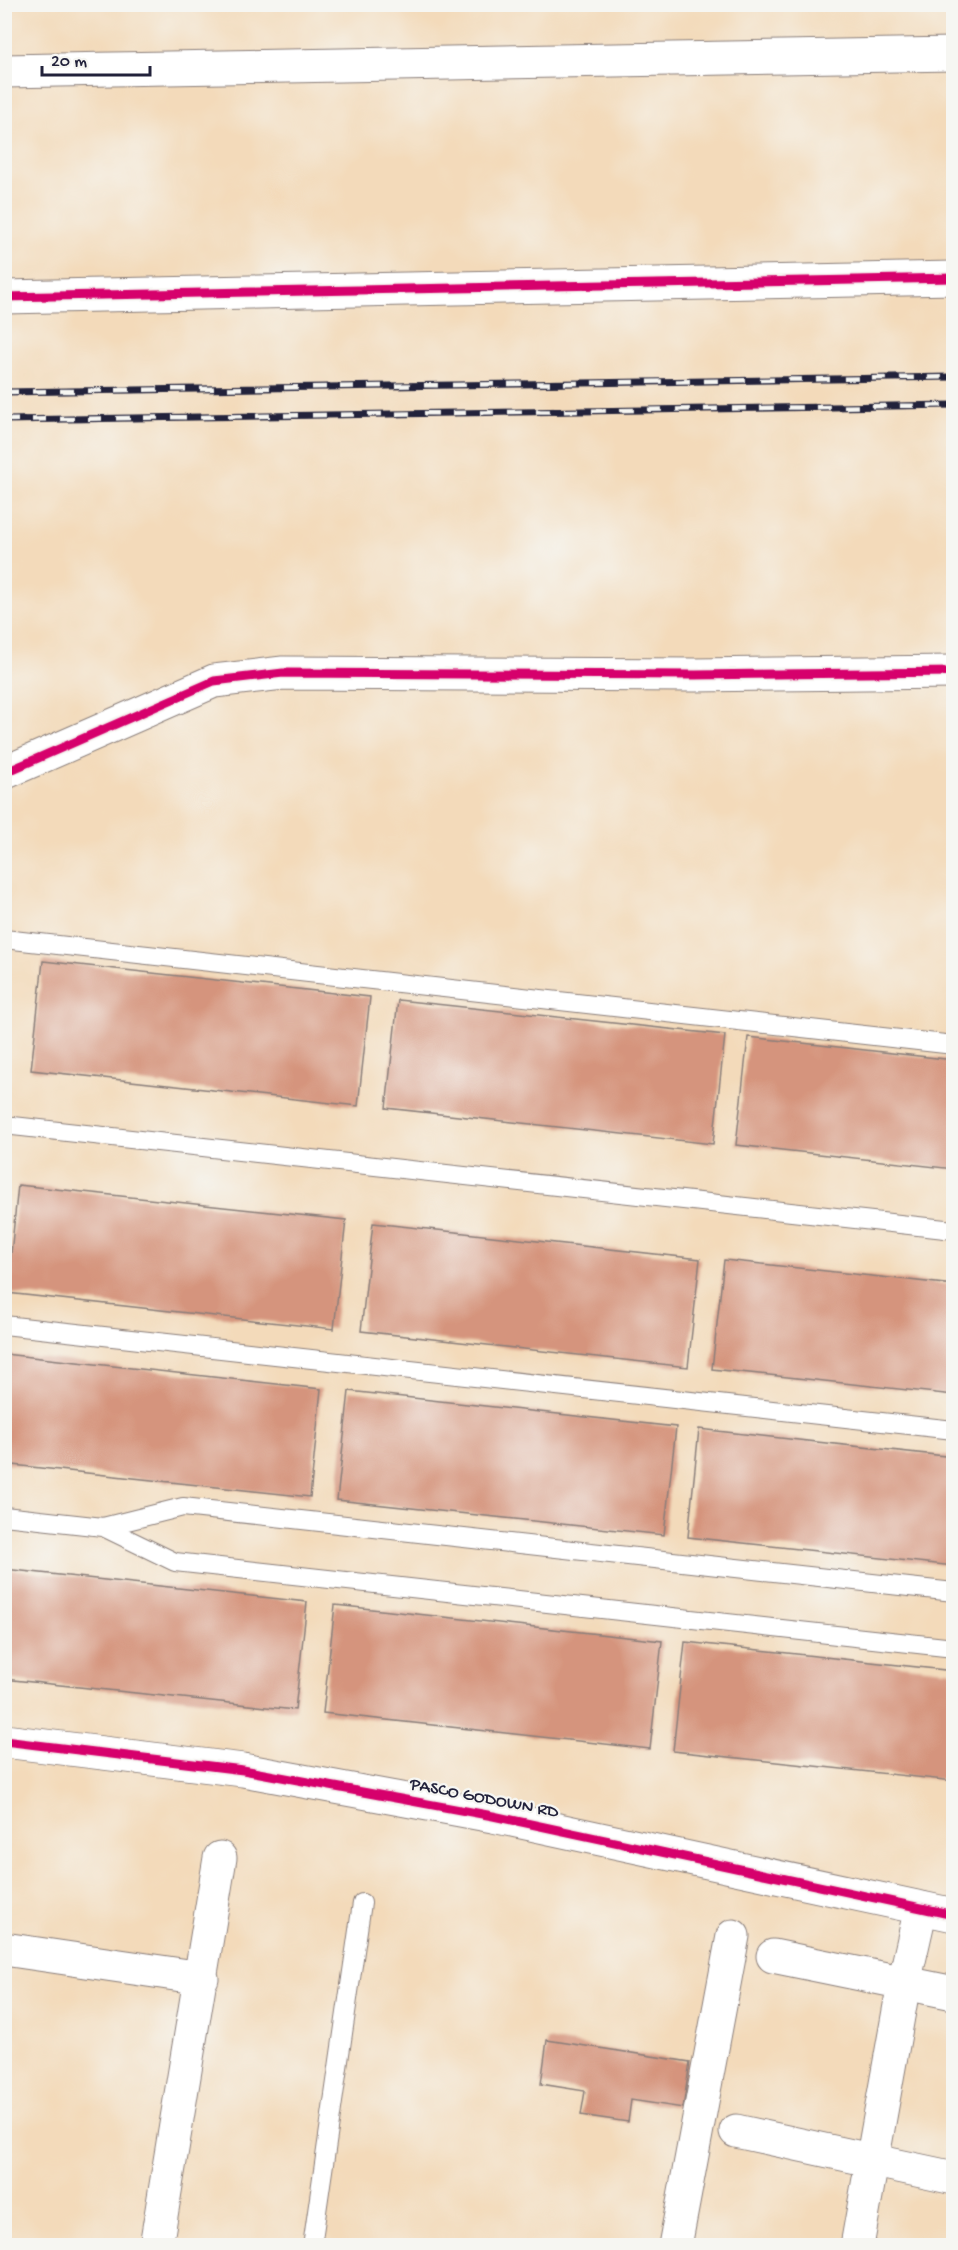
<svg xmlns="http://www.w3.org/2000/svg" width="958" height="2250" font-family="'Gochi Hand',sans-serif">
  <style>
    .building { fill: #d5947d }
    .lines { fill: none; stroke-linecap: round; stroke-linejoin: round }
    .service-casing { stroke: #8a7e7a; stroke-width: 20 }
    .minor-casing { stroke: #8a7e7a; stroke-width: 35 }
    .tertiary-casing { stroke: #8a7e7a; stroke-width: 35 }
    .service { stroke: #fff; stroke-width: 18 }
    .minor { stroke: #fff; stroke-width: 33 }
    .tertiary { stroke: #fff; stroke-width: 33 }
    .rail-casing { stroke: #22223b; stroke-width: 7 }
    .rail { stroke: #f6f6f2; stroke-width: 4.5; stroke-dasharray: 14; stroke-linecap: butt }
    .cycleway-casing { stroke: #f6f6f2; stroke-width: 13 }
    .cycleway { stroke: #d6006c; stroke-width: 9 }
    .labels { text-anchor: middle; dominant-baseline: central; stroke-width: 4.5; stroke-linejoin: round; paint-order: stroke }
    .street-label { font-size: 18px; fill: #22223b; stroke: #f6f6f2 }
  </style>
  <rect width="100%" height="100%" fill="#f6f6f2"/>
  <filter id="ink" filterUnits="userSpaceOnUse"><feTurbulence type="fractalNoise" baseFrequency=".0167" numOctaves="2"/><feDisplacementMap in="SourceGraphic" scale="12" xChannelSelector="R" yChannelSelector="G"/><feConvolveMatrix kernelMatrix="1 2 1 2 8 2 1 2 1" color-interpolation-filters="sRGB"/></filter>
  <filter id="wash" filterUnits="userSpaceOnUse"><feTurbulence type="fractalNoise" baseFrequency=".008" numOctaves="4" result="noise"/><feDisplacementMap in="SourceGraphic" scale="24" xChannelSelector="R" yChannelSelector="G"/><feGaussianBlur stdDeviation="1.35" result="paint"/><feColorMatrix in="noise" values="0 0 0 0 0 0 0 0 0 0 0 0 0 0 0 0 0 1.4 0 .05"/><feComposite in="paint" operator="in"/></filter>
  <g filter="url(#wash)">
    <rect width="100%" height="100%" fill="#f3daba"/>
    <g id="blocks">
      <path class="building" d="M4 957 10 958 6 997H4Z
        M43 961 370 997 358 1106 31 1070Z
        M398 1000 725 1035 713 1144 386 1108Z
        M748 1037 954 1060V1169L736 1145Z
        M18 1185 346 1220 334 1329 7 1293Z
        M373 1223 700 1259 688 1367 361 1331Z
        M724 1260 954 1285V1395L712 1369Z
        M4 1354 321 1389 310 1497 4 1464Z
        M349 1391 676 1427 664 1535 337 1500Z
        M699 1429 954 1457V1566L688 1537Z
        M4 1569 307 1602 295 1710 4 1679Z
        M335 1605 662 1641 650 1749 323 1713Z
        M685 1642 954 1671V1781L673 1751Z
        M547 2040 690 2062 683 2108 631 2100 628 2122 581 2115 585 2091 541 2084Z"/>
    </g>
  </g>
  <g filter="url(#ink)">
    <use href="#blocks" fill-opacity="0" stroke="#8a7e7a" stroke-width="1.5"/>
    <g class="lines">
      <defs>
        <path id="service" d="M4 939 954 1045
          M4 1125 954 1230
          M4 1325 954 1430
          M4 1516 103 1527 175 1562 954 1648
          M103 1527 183 1507 954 1592
          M312 2246 362 1903"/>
        <path id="minor" d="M4 71 954 54
          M4 297 954 278
          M4 773 214 681 283 673 695 675 954 672
          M4 1949 202 1978
          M773 1956 954 1993
          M736 2131 954 2178
          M156 2246 220 1858
          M675 2246 733 1936
          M857 2246 904 1983 921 1908"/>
        <path id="tertiary" d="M4 1741 243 1770 493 1816 954 1915"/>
      </defs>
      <use href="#service" class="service-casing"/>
      <use href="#minor" class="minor-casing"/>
      <use href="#tertiary" class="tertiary-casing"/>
      <use href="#service" class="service"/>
      <use href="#minor" class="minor"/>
      <use href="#tertiary" class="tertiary"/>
      <defs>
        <path id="rail" d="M4 392 954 377
          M4 420 954 405"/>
      </defs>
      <use href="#rail" class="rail-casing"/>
      <use href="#rail" class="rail"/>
      <defs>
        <path id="cycleway" d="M4 297 954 278
          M4 773 214 681 283 673 695 675 954 672
          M4 1741 243 1770 493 1816 954 1915"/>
      </defs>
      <use href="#cycleway" class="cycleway-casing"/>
      <use href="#cycleway" class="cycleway"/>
    </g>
  </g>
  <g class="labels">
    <g class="street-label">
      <text transform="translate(484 1799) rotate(11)">PASCO GODOWN RD</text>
    </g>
  </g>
  <rect width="958" height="2250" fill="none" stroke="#f6f6f2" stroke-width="24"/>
  <path d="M42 66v9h108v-9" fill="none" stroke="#22223b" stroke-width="3"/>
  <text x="51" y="66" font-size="18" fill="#22223b" stroke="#f6f6f2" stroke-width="4.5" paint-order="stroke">20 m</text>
</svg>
